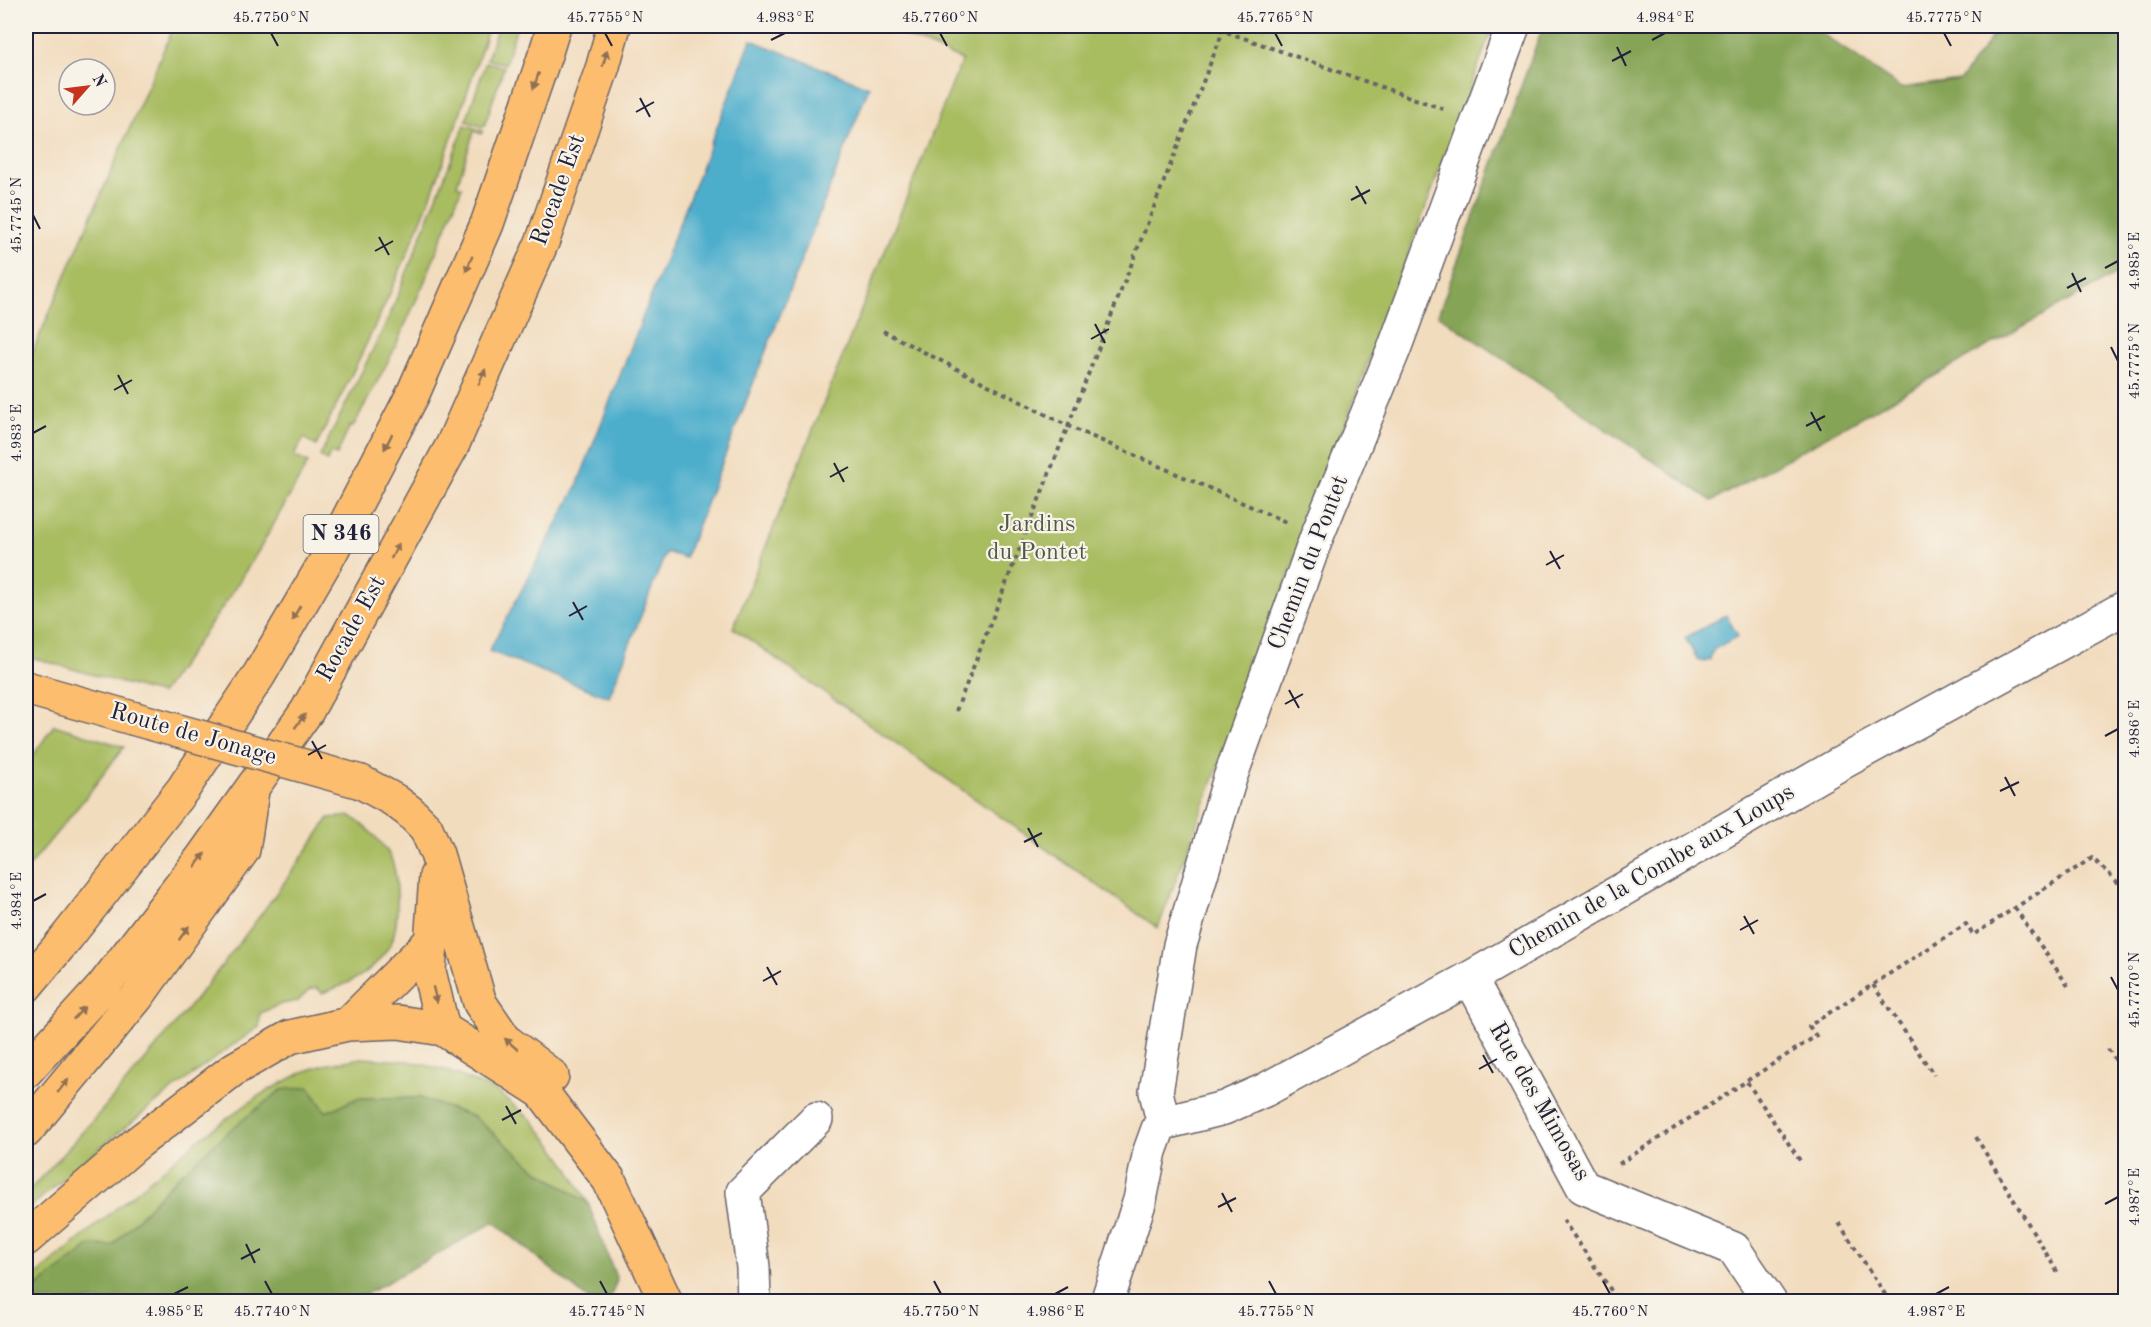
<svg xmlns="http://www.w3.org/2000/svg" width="2151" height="1327" font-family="'Old Standard TT',serif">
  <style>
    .green { fill: #a8bc60; stroke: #656f4e; stroke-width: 1.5 }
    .forest { fill: #86a456; stroke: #546348; stroke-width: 1.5 }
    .water { fill: #4daecc; stroke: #386884; stroke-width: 1.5 }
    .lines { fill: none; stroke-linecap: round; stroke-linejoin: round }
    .minor-casing { stroke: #6b6369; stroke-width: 36 }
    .major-casing { stroke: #6b6369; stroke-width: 36 }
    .highway-casing { stroke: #6b6369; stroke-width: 36 }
    .path { stroke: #6b6369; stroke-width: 4; stroke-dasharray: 4.5 4.5; stroke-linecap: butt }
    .minor { stroke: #fff; stroke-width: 33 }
    .major { stroke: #fcbd6e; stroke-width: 33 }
    .highway { stroke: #fcbd6e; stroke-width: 33 }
    .major-bridge-casing { stroke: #6b6369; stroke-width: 36; stroke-linecap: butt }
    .major-bridge { stroke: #fcbd6e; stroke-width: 33 }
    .oneway { fill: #8f7054 }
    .ticks { fill: none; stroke: #22223b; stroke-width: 2 }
    .labels { text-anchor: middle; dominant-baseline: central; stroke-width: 4.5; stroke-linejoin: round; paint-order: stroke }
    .shield { fill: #f7f3e8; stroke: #62616f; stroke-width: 1.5 }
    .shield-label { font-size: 22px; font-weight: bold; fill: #22223b }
    .street-label { font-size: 24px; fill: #22223b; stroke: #f7f3e8 }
    .park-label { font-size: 24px; fill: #515848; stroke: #f7f3e8 }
    .neatline { fill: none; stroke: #22223b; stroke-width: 2 }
    .ticks-label { font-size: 15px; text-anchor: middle; fill: #22223b }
  </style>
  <rect width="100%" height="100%" fill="#f7f3e8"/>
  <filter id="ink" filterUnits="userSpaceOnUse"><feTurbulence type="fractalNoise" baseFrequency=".0167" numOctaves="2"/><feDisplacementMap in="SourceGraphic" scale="12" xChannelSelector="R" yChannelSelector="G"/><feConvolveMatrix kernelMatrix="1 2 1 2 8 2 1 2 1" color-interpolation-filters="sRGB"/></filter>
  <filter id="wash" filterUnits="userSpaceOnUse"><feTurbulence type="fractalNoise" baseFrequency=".008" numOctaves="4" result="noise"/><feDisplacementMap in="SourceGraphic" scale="24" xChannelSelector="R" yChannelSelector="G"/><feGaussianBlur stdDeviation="1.35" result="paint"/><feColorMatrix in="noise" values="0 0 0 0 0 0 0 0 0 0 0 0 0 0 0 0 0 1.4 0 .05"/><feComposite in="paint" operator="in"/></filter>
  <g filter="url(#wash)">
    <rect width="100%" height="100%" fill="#f2dcbe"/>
    <path class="green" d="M174 26H489C470 83 452 141 430 198 397 283 357 365 316 446L304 438 294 456 308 463 259 550 224 605 161 694 26 656V367Z
      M498 26H517L505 64 487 59Z
      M882 26H1493L1158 928 733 628 962 60Z
      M486 62 504 67 484 127 466 121Z
      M465 125 483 131 481 134 474 131 457 185 462 187 424 283 392 354 353 427 350 426 337 455 330 453 327 461 320 456 390 315Z
      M54 725 124 747 82 802 26 870V766Z
      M351 816C364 826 378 837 387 851 400 870 399 917 393 938 391 946 383 955 378 961 363 978 342 986 322 993L317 988 309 990 298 1001 281 1004 260 1013 259 1027C177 1083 101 1146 26 1211V1194C137 1075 238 954 329 818Z
      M361 1058 408 1061 445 1070 496 1091 532 1120 553 1146 569 1169 588 1203 538 1171 473 1117 420 1098H358L175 1179 112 1246 91 1245 26 1297V1284L199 1139 260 1095 303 1072 324 1065Z"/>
    <path class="forest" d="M1543 26H1811L1901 88 1960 80 2000 26H2125V269L1712 501 1438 315Z
      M309 1087 326 1112 358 1098H420L474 1117 538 1171 588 1203 617 1280 609 1301H590L494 1222 354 1301H26L31 1292 91 1245 112 1246 175 1179 230 1130 281 1090Z"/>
    <path class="water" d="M751 40 869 87 685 558 666 552 609 697 489 651 576 488Z
      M1726 615 1738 636 1713 650 1710 660 1704 662 1698 660 1685 638Z"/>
  </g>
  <g filter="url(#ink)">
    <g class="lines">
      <defs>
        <path id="minor" d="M1470 978 1583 1187 1734 1249 1770 1302
          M1161 1113 1156 1092 1180 945 1230 778 1317 536 1394 349 1513 26
          M1172 1121 1224 1108 1265 1090 1470 978 1836 766 2126 607
          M754 1302 753 1267 743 1192 816 1119
          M1107 1302 1140 1200 1150 1151 1158 1129"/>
        <path id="major" d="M26 688 132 718
          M361 782 394 800 410 812 426 828 437 854 480 1003 506 1041 552 1076
          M436 876 429 971 443 1029
          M348 1024 431 941
          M26 1239 136 1144 234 1069 290 1037 348 1024 398 1022 443 1029 542 1092 609 1180 666 1302"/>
        <path id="highway" d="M26 986 67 937 183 789 259 675 331 552 412 396 487 224 546 52 554 26
          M26 1071 102 988 202 858 307 711 452 446 543 240 603 66 614 26
          M26 1131 137 997 243 850 252 791"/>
      </defs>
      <use href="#minor" class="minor-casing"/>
      <use href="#major" class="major-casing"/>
      <use href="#highway" class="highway-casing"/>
      <path class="path" d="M1210 26 1446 110
        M883 331 1068 426 1286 522
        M956 711 1225 26
        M2015 908 2068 986
        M1873 985 1934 1075
        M2108 1049 2126 1076
        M1747 1082 1801 1162
        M1976 1137 2058 1273
        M1619 1164 1816 1036 1809 1026 1966 924 1973 935 2092 858 2126 890
        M1563 1220 1619 1302
        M1839 1223 1890 1302
        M2121 1231 2126 1238"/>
      <use href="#minor" class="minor"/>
      <use href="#major" class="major"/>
      <use href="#highway" class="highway"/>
      <defs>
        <path id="major-bridge" d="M132 718 361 782"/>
      </defs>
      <use href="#major-bridge" class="major-bridge-casing"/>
      <use href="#major-bridge" class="major-bridge"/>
    </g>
    <defs><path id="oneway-solid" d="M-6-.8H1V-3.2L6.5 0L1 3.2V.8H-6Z" transform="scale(1.5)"/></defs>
    <g class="oneway">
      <use href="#oneway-solid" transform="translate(605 58) rotate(-74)"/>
      <use href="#oneway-solid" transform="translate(536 81) rotate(109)"/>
      <use href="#oneway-solid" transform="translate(469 264) rotate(113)"/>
      <use href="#oneway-solid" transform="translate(482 377) rotate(-66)"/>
      <use href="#oneway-solid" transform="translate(388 442) rotate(117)"/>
      <use href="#oneway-solid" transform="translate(395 551) rotate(-62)"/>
      <use href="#oneway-solid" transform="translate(296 613) rotate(120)"/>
      <use href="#oneway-solid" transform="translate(300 721) rotate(-53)"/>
      <use href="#oneway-solid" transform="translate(200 860) rotate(-53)"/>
      <use href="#oneway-solid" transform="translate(184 933) rotate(-54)"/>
      <use href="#oneway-solid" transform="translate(435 995) rotate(76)"/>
      <use href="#oneway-solid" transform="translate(79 1013) rotate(-47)"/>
      <use href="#oneway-solid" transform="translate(511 1044) rotate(-139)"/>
      <use href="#oneway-solid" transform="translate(63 1086) rotate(-50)"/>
    </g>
  </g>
  <path class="ticks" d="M271 33 278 46M605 33 612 46M940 33 947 46M1275 33 1282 46M1944 33 1951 46M771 40 785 33M1652 40 1665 33M1617 47 1626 66M1612 61 1631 51M640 98 650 117M636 112 654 102M1356 186 1366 204M1351 200 1370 190M33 215 40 229M379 237 389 255M375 251 393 241M2105 268 2118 261M2072 273 2081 292M2067 288 2086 278M1095 324 1105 343M1091 339 1109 329M2111 347 2118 361M118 375 128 394M114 390 132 380M1811 412 1821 431M1806 426 1825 416M33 433 46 426M834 463 844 482M830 477 848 467M1550 551 1560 569M1546 565 1564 555M573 602 583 620M569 616 587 606M1289 690 1299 708M1285 704 1303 694M2105 736 2118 729M312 741 322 759M308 755 326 745M2005 777 2015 796M2000 791 2019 782M1028 828 1038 847M1024 842 1042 833M33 901 46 894M1744 916 1754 934M1740 930 1758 920M767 967 777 985M2111 977 2118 990M763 981 781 971M1483 1055 1493 1073M1479 1069 1497 1059M506 1106 516 1124M502 1120 521 1110M1222 1193 1232 1212M2105 1204 2118 1197M1218 1207 1236 1198M246 1244 255 1263M241 1259 260 1249M265 1281 272 1294M600 1281 607 1294M934 1281 941 1294M1269 1281 1276 1294M1603 1281 1610 1294M174 1294 188 1287M1055 1294 1068 1287M1936 1294 1949 1287"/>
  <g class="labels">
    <rect class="shield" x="303.5" y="515" width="75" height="38" rx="4.5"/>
    <g class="shield-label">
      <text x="341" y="534">N 346</text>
    </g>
    <g class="street-label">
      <text transform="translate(559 190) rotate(-70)">Rocade Est</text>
      <text transform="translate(1309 563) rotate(-69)">Chemin du Pontet</text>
      <text transform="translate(352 629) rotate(-61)">Rocade Est</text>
      <text transform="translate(193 735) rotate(16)">Route de Jonage</text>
      <text transform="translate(1652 872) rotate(-30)">Chemin de la Combe aux Loups</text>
      <text transform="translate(1539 1102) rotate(60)">Rue des Mimosas</text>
    </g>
    <g class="park-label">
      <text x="1037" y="525">Jardins<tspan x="1037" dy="28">du Pontet</tspan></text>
    </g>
  </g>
  <rect width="2151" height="1327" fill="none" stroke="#f7f3e8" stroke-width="66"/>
  <g transform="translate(87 87) rotate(62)"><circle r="28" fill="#f7f3e8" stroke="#a29fa3" stroke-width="1.5"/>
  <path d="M0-4.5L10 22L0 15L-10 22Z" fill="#c8321e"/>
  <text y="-9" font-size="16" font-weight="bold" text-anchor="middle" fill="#22223b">N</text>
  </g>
  <rect x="33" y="33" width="2085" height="1261" class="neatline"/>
  <g class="ticks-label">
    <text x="271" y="22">45.7750°N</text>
    <text x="605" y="22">45.7755°N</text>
    <text x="785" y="22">4.983°E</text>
    <text x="940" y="22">45.7760°N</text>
    <text x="1275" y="22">45.7765°N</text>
    <text x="1665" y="22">4.984°E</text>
    <text x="1944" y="22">45.7775°N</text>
    <text transform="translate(16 215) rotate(-90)" y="5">45.7745°N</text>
    <text transform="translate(2134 261) rotate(-90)" y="5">4.985°E</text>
    <text transform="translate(2134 361) rotate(-90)" y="5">45.7775°N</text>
    <text transform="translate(16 433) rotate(-90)" y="5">4.983°E</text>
    <text transform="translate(2134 729) rotate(-90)" y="5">4.986°E</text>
    <text transform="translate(16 901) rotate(-90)" y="5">4.984°E</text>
    <text transform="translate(2134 990) rotate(-90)" y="5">45.7770°N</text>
    <text transform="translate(2134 1197) rotate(-90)" y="5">4.987°E</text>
    <text x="174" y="1316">4.985°E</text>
    <text x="272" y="1316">45.7740°N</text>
    <text x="607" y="1316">45.7745°N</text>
    <text x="941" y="1316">45.7750°N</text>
    <text x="1055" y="1316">4.986°E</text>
    <text x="1276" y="1316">45.7755°N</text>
    <text x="1610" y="1316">45.7760°N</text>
    <text x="1936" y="1316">4.987°E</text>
  </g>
</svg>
